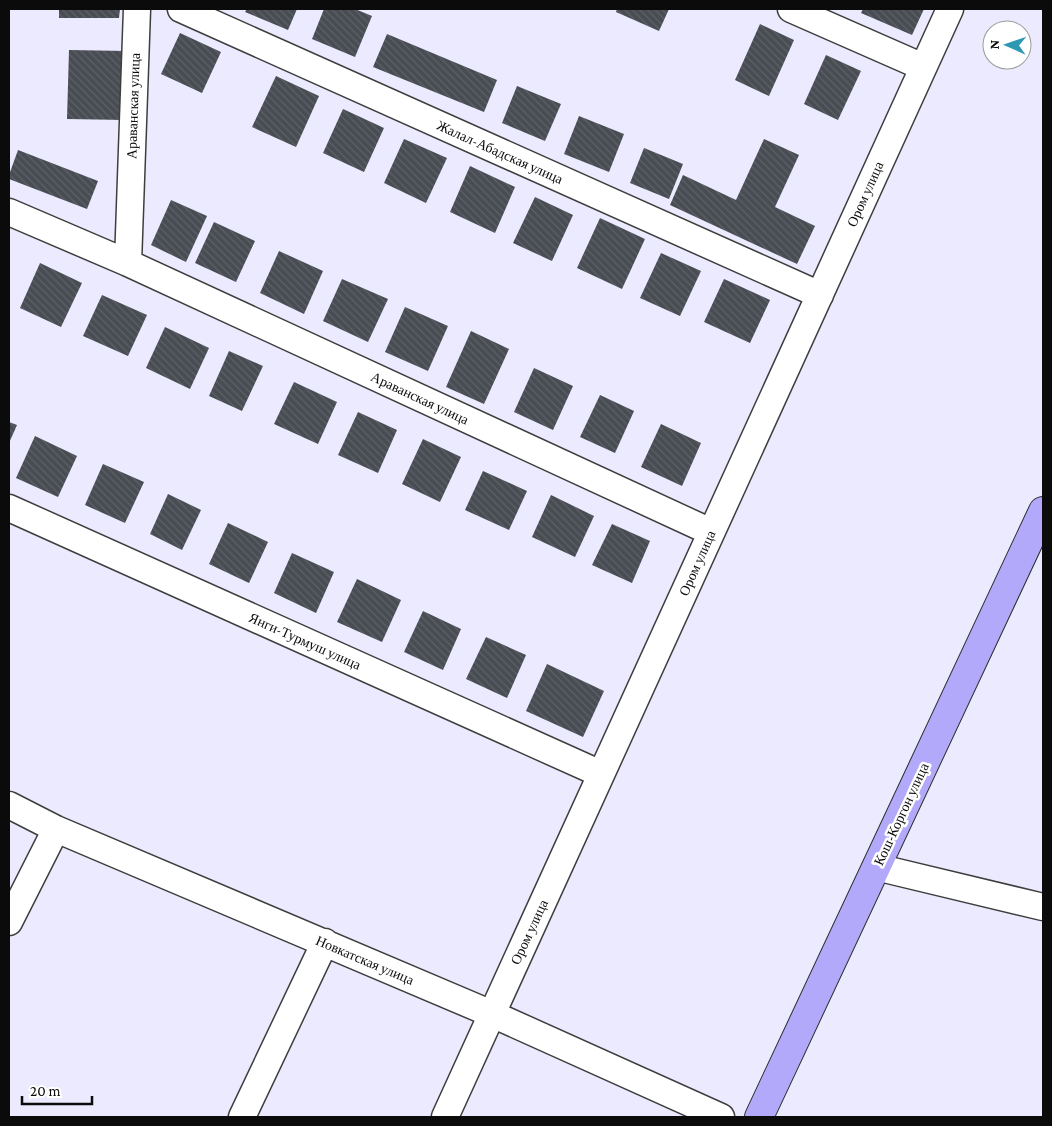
<svg xmlns="http://www.w3.org/2000/svg" width="1052" height="1126" font-family="'Crimson Pro',serif">
  <style>
    .building { fill: url(#building-back-hatch) }
    .lines { fill: none; stroke-linecap: round; stroke-linejoin: round }
    .street-casing { stroke: #3e3e3e; stroke-width: 29 }
    .secondary-casing { stroke: #2d2d2d; stroke-width: 30 }
    .street { stroke: #fff; stroke-width: 26 }
    .secondary { stroke: #b3a9fa; stroke-width: 28 }
    .labels { text-anchor: middle; dominant-baseline: central; stroke-width: 5; stroke-linejoin: round; paint-order: stroke }
    .street-label { font-size: 14px; fill: #0b0b0b; stroke: #fff }
  </style>
  <defs>
    <pattern id="building-back-hatch" width="6" height="6" patternUnits="userSpaceOnUse" patternTransform="scale(1.25)"><rect width="6" height="6" fill="#484c53"/><path d="M-1 5l2 2M0 0l6 6M5-1l2 2" fill="none" stroke="#5e6167"/></pattern>
  </defs>
  <rect width="100%" height="100%" fill="#ebeafe"/>
  <path class="building" d="M59 9H120L119 18H59Z
    M247 9H297L288 30 245 12Z
    M324 9H355L372 16 355 57 312 39Z
    M617 9H669L659 31 616 12Z
    M863 9H924L912 35 861 13Z
    M760 24 794 40 769 96 735 80Z
    M180 33 221 52 202 93 161 74Z
    M387 34 497 80 484 112 373 67Z
    M69 50 126 51 124 120 67 119Z
    M826 55 861 71 838 120 804 104Z
    M276 76 319 96 296 147 252 127Z
    M517 86 561 104 545 141 502 123Z
    M343 109 384 128 364 172 323 153Z
    M579 116 624 134 609 172 564 154Z
    M404 139 447 158 426 203 384 183Z
    M764 139 799 155 775 207 815 226 797 264 670 205 683 175 736 200Z
    M644 148 683 164 669 199 630 183Z
    M18 150 98 181 87 209 9 179V175Z
    M470 166 515 187 495 233 450 212Z
    M535 197 573 215 552 261 513 243Z
    M171 200 207 216 186 262 151 245Z
    M600 218 645 239 622 289 577 268Z
    M214 222 255 241 236 282 195 263Z
    M279 251 323 271 304 314 260 293Z
    M661 253 701 271 680 316 640 298Z
    M40 263 82 283 61 327 20 308Z
    M342 279 388 299 368 342 323 321Z
    M724 279 770 300 750 343 704 322Z
    M102 295 147 315 128 356 83 336Z
    M405 307 448 326 428 371 385 352Z
    M165 327 209 348 190 389 146 368Z
    M471 331 509 349 484 404 446 387Z
    M229 351 263 366 242 411 209 396Z
    M534 368 573 386 553 430 514 412Z
    M294 382 337 402 318 444 274 424Z
    M600 395 634 411 615 453 580 437Z
    M358 412 397 430 378 473 338 455Z
    M9 422 17 425 9 443Z
    M661 424 701 443 682 486 641 467Z
    M35 436 77 456 58 497 16 478Z
    M423 439 461 457 440 502 402 484Z
    M103 464 144 482 125 523 85 505Z
    M483 471 527 491 509 530 465 510Z
    M168 494 201 510 182 550 150 534Z
    M551 495 594 516 575 557 532 537Z
    M228 523 268 542 249 583 209 564Z
    M612 524 650 541 632 583 592 565Z
    M292 553 334 572 316 613 274 593Z
    M357 579 401 600 382 642 337 622Z
    M423 611 461 629 443 670 404 652Z
    M486 637 526 655 507 698 466 679Z
    M547 664 604 691 583 737 526 711Z"/>
  <g class="lines">
    <defs>
      <path id="street" d="M181 9 820 295
        M791 9 923 67
        M9 212 128 263 711 532
        M128 263 137 9
        M9 508 601 774
        M9 805 56 829 492 1014 721 1117
        M876 867 1043 907
        M9 922 56 829
        M242 1117 325 942
        M445 1117 950 9"/>
      <path id="secondary" d="M759 1117 1043 511"/>
    </defs>
    <use href="#street" class="street-casing"/>
    <use href="#secondary" class="secondary-casing"/>
    <use href="#street" class="street"/>
    <use href="#secondary" class="secondary"/>
  </g>
  <g class="labels">
    <g class="street-label">
      <text transform="translate(133 106) rotate(-88)">Араванская улица</text>
      <text transform="translate(500 152) rotate(24)">Жалал-Абадская улица</text>
      <text transform="translate(865 194) rotate(-66)">Ором улица</text>
      <text transform="translate(420 398) rotate(25)">Араванская улица</text>
      <text transform="translate(697 563) rotate(-66)">Ором улица</text>
      <text transform="translate(305 641) rotate(24)">Янги-Турмуш улица</text>
      <text transform="translate(901 814) rotate(-65)">Кош-Коргон улица</text>
      <text transform="translate(529 932) rotate(-65)">Ором улица</text>
      <text transform="translate(365 960) rotate(23)">Новкатская улица</text>
    </g>
  </g>
  <rect width="1052" height="1126" fill="none" stroke="#0b0b0b" stroke-width="20"/>
  <g transform="translate(1007 45) rotate(272)"><circle r="24" fill="#ffffff" stroke="#9d9d9d"/>
  <path d="M0-4L9 19L0 12L-9 19Z" fill="#2d98b1"/>
  <text y="-8" font-size="14" font-weight="bold" text-anchor="middle" fill="#0b0b0b">N</text>
  </g>
  <path d="M22 1096v8h70v-8" fill="none" stroke="#0b0b0b" stroke-width="2.5"/>
  <text x="30" y="1096" font-size="15" fill="#0b0b0b" stroke="#ffffff" stroke-width="4" paint-order="stroke">20 m</text>
</svg>
